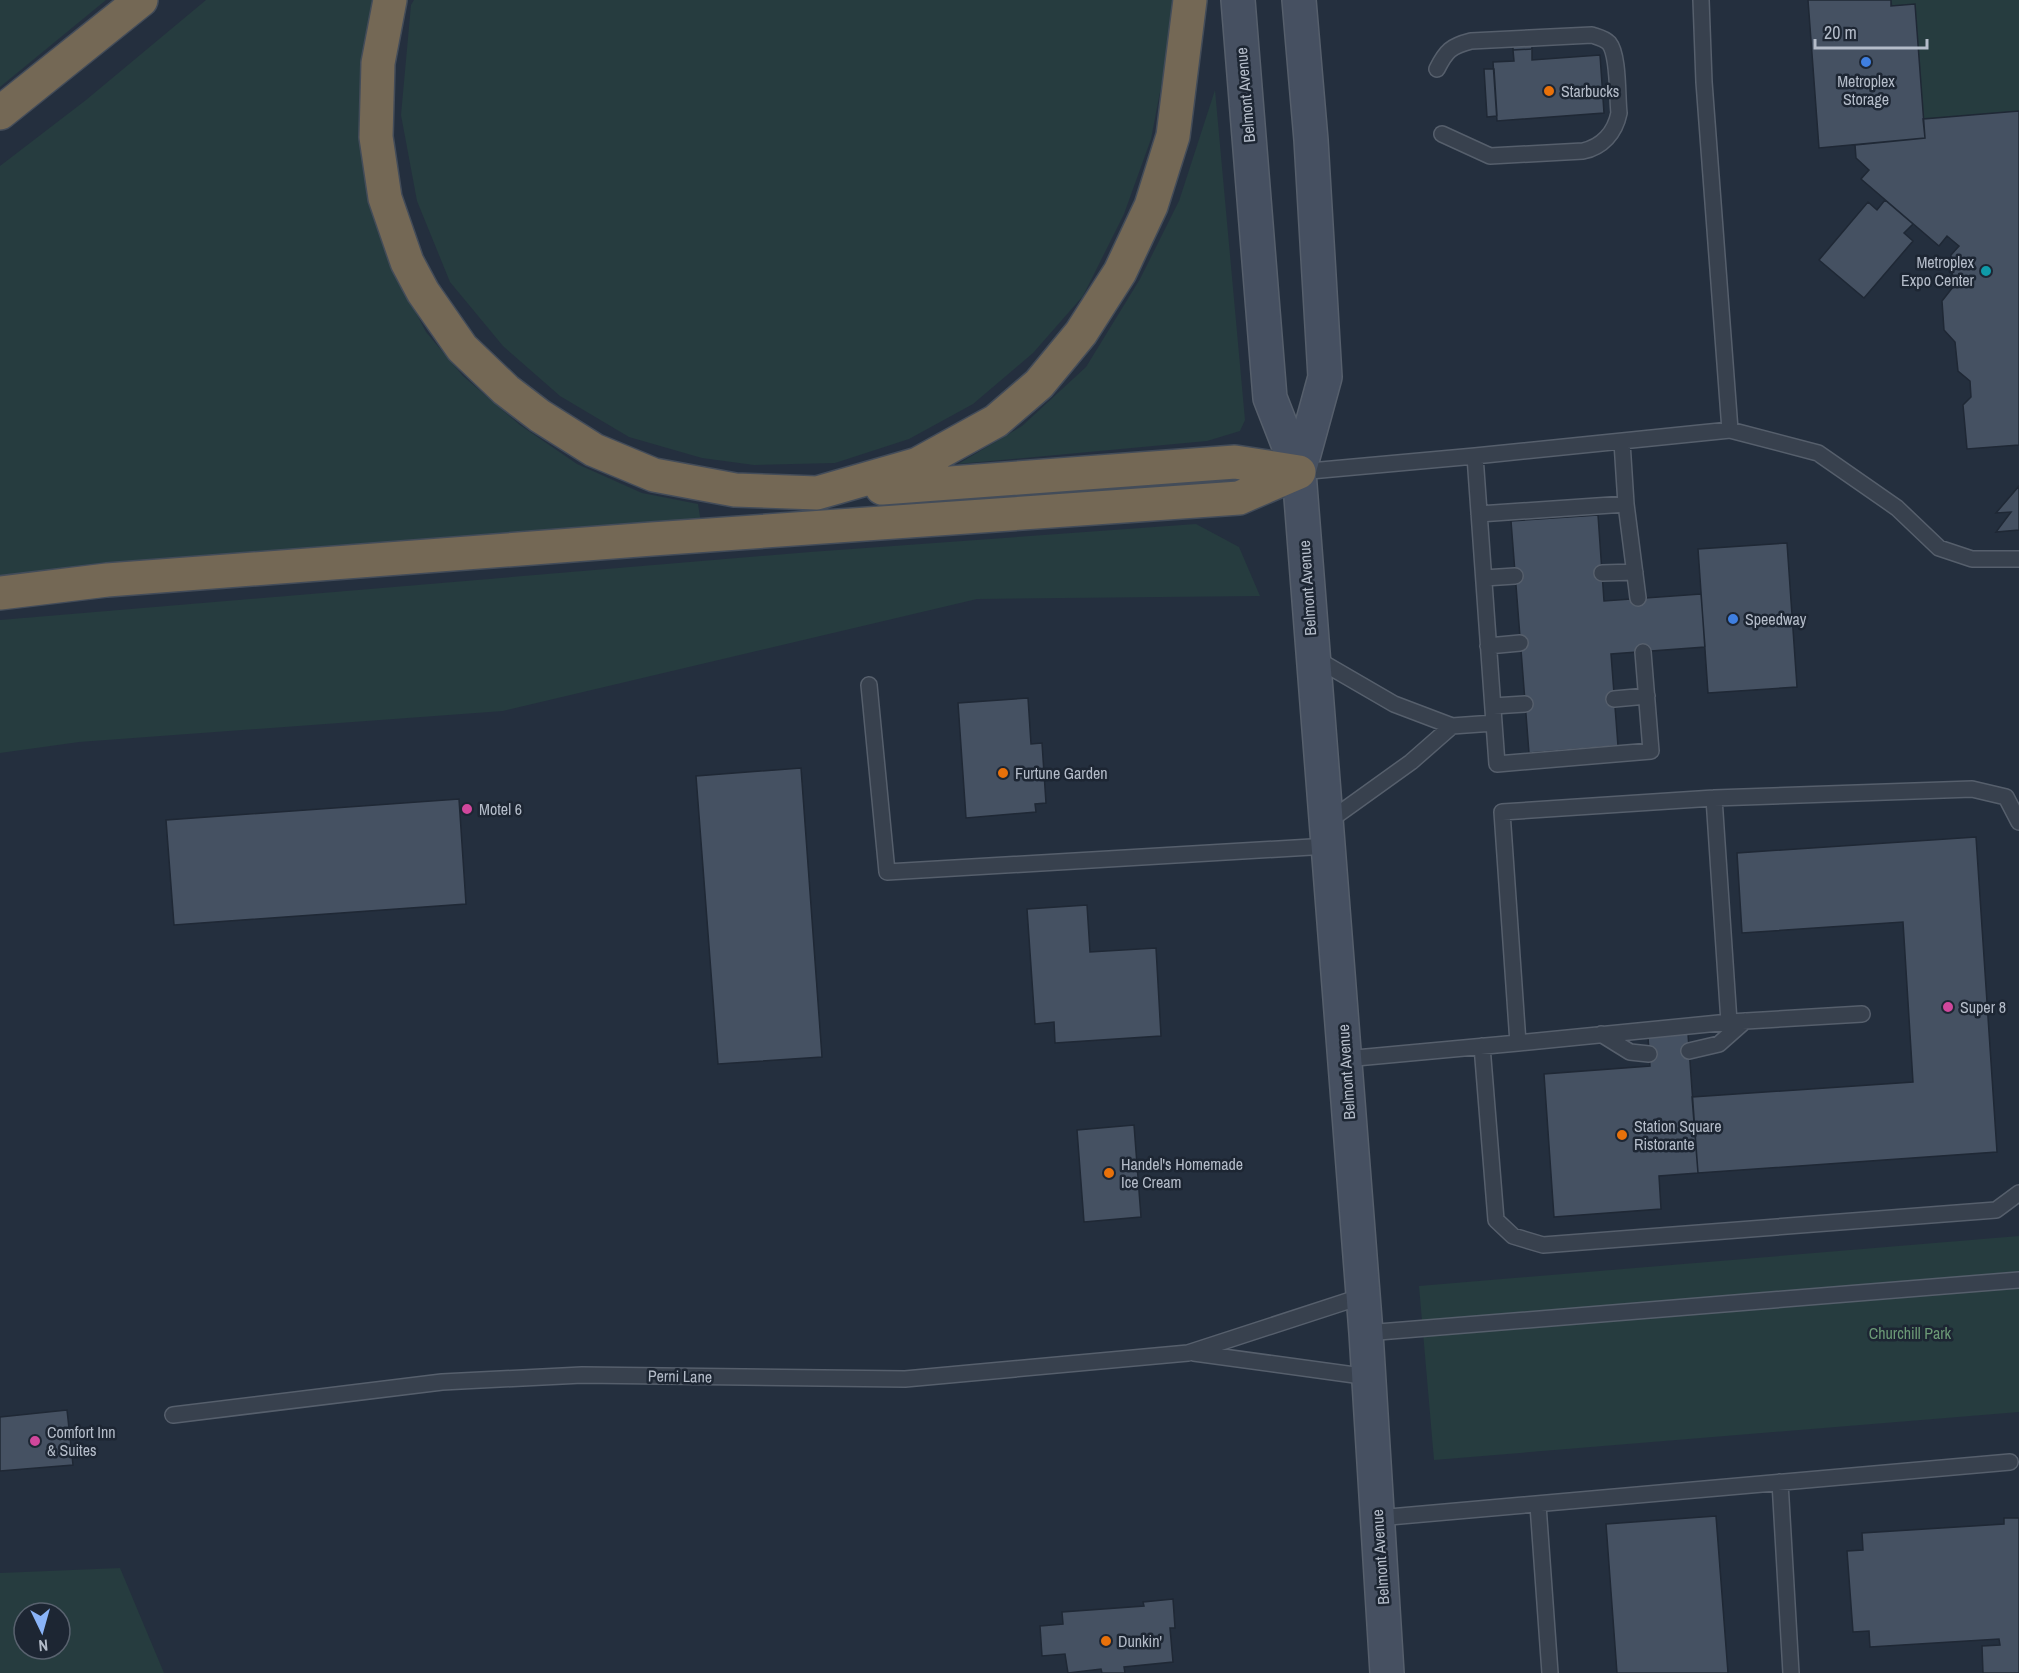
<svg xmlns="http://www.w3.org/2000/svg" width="2019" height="1673" font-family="'Archivo Narrow',sans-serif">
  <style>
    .green { fill: #263c3f; fill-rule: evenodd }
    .building { fill: #455162; stroke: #1f2835; stroke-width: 1.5 }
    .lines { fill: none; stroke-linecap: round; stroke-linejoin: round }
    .service-casing { stroke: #565f6c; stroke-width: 18 }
    .secondary-casing { stroke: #565f6c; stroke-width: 36 }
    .motorway-casing { stroke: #434c59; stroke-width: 36 }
    .service { stroke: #38414e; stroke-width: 15 }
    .secondary { stroke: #465061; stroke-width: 33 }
    .motorway { stroke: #746855; stroke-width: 33 }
    .shop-dot { fill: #3f7fe0; stroke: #1d2633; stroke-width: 2 }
    .food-dot { fill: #e8710a; stroke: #1d2633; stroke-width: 2 }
    .culture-dot { fill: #0f9aa8; stroke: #1d2633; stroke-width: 2 }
    .hotel-dot { fill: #d1479c; stroke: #1d2633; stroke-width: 2 }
    .labels { text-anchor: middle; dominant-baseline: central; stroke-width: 5; stroke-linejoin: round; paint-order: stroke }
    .poi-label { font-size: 16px; fill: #b4bcc9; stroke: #1d2633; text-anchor: start }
    .street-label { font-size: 16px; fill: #b4bcc9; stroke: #1d2633 }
    .park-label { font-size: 16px; fill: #6b9a76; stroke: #1d2633 }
  </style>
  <rect width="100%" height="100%" fill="#242f3e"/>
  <path class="green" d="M0 0H106L0 87Z
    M206 0H375L361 78 363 155 396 274 426 332 463 376 520 425 577 464 642 493 698 504 701 523 0 578V166L86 100Z
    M414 0H1173L1170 40 1151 139 1124 214 1083 296 1033 353 973 404 909 439 835 463 754 465 702 458 629 437 560 396 503 346 450 282 417 201 401 115 411 5Z
    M1891 0H2019V111L1923 119Z
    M1215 90 1245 420 1240 431 1207 441 958 464 1022 426 1086 367 1140 279 1179 201Z
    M1196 524 1239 547 1260 596 977 599 503 711 79 742 0 753V620L810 552Z
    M2019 1236V1412L1434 1460 1419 1286Z
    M120 1568 164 1673H0V1573ZM24 1613H60V1649H24Z"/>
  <path class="building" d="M1808 0H1891V6L1915 4 1925 138 1819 148Z
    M1531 34 1532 49 1513 50V36Z
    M1532 49V60L1600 55 1604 113 1497 121 1493 62 1514 61 1513 50Z
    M1484 69H1494L1497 116 1487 117Z
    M2019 111V445L1967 449 1963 405 1971 397 1970 381 1958 371 1955 342 1944 330 1942 301 1953 287 1951 255 1959 246 1947 236 1939 246 1861 179 1869 170 1856 158 1855 145 1925 138 1923 119Z
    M1885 200 1913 224 1904 233 1913 241 1864 298 1819 260 1868 202 1877 210Z
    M2019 486V530L1996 532 2011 512 1996 513Z
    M1598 515 1604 601 1701 594 1705 647 1611 654 1618 746 1529 753 1511 521Z
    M1787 543 1797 687 1708 693 1698 549Z
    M1028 698 1031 744 1042 743 1046 803 1035 804 1036 812 966 818 958 703Z
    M801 768 822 1057 718 1064 696 776Z
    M459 799 466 904 174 925 166 820Z
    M1976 837 1997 1152 1698 1173 1692 1097 1913 1082 1903 922 1742 933 1737 853Z
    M1087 905 1090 952 1156 948 1161 1036 1055 1043 1054 1022 1035 1024 1027 909Z
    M1688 1034 1698 1173 1659 1176 1661 1209 1554 1217 1544 1074 1650 1066 1648 1037Z
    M1134 1125 1141 1217 1084 1222 1077 1130Z
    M67 1410 73 1465 0 1471V1417Z
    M1716 1516 1728 1673H1617L1606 1524Z
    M2004 1518H2019V1673H1983L1982 1646 2000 1645 1999 1639 1870 1647 1869 1631 1853 1632 1847 1551 1863 1550 1862 1533 2004 1524Z
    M1173 1599 1175 1628H1170L1173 1662 1124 1667 1125 1673H1102L1101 1669 1068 1673 1065 1654 1042 1656 1040 1626 1063 1624 1062 1612 1144 1606 1143 1602Z"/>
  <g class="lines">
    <defs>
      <path id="service" d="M1701 0 1704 82 1730 430
        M1437 69C1446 51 1451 46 1471 41L1592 35C1598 37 1604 38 1609 43 1619 55 1617 97 1619 113 1615 133 1602 147 1583 151L1490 156 1442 134
        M1622 442 1626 504 1638 598
        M1299 472 1475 456 1730 430 1818 453 1897 508 1939 548 1972 559H2019
        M1479 514 1626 504
        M1602 573 1635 572
        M1484 578 1515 576
        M1488 646 1520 643
        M1313 657 1394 704 1452 726 1494 723 1475 456
        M869 685 887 872 1328 846
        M1614 699 1647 696
        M1493 706 1525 704
        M1494 723 1497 764 1651 751 1643 652
        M1714 798 1729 1022
        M1326 823 1411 762 1452 726
        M1601 1034 1630 1052 1649 1054
        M1518 1043 1729 1022 1862 1014
        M1482 1046 1496 1220 1513 1236 1543 1245 1996 1210 2019 1193
        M1689 1051 1719 1044 1745 1021
        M1345 1059 1518 1043 1502 812 1714 798 1972 789 2006 797 2019 822
        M1366 1333 2019 1280
        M1194 1353 1369 1377
        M173 1415 442 1382 582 1375 905 1379 1188 1353 1363 1296
        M1780 1482 1791 1673
        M1538 1505 1550 1673
        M1378 1518 2010 1462"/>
      <path id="secondary" d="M1238 0 1270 398 1299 472 1366 1333 1387 1673
        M1299 472 1325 377 1311 140 1299 0"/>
      <path id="motorway" d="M390 0 378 63 376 137 385 198 407 262 423 292 462 348 506 390 540 416 594 450 654 475 735 490 817 493 918 464 996 421 1039 384 1081 333 1120 272 1151 206 1173 136 1190 0
        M0 113 141 0
        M882 488 1235 462 1299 472
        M0 593 107 580 652 539 1239 498 1299 472"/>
    </defs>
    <use href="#service" class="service-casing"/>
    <use href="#secondary" class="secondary-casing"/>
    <use href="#motorway" class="motorway-casing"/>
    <use href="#service" class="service"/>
    <use href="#secondary" class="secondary"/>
    <use href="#motorway" class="motorway"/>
  </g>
  <g class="shop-dot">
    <circle cx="1866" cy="62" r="6"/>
    <circle cx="1733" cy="619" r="6"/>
  </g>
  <g class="food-dot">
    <circle cx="1549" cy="91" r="6"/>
    <circle cx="1003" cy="773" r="6"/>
    <circle cx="1622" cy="1135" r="6"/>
    <circle cx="1109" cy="1173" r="6"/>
    <circle cx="1106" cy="1641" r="6"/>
  </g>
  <circle class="culture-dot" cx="1986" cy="271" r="6"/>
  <g class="hotel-dot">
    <circle cx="467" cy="809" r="6"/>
    <circle cx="1948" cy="1007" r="6"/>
    <circle cx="35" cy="1441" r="6"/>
  </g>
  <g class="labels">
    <g class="poi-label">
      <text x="1866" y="81" text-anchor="middle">Metroplex<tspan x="1866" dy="18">Storage</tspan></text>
      <text x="1561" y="91">Starbucks</text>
      <text x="1974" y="262" text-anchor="end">Metroplex<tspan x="1974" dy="18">Expo Center</tspan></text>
      <text x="1745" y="619">Speedway</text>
      <text x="1015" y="773">Furtune Garden</text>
      <text x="479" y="809">Motel 6</text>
      <text x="1960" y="1007">Super 8</text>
      <text x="1634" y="1126">Station Square<tspan x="1634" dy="18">Ristorante</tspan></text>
      <text x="1121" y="1164">Handel's Homemade<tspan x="1121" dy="18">Ice Cream</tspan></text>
      <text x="47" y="1432">Comfort Inn<tspan x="47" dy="18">&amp; Suites</tspan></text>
      <text x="1118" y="1641">Dunkin'</text>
    </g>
    <g class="street-label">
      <text transform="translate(1245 95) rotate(-95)">Belmont Avenue</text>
      <text transform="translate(1307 588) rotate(-94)">Belmont Avenue</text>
      <text transform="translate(1346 1072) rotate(-94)">Belmont Avenue</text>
      <text transform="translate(680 1376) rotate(1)">Perni Lane</text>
      <text transform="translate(1380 1557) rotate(-94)">Belmont Avenue</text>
    </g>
    <g class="park-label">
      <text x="1910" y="1333">Churchill Park</text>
    </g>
  </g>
  <g transform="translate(42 1631) rotate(175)"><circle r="28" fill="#1d2633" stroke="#59626f" stroke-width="1.5"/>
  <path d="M0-4.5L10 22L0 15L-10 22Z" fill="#8ab4f8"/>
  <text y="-9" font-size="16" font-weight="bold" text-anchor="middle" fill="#b4bcc9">N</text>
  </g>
  <path d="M1815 39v9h112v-9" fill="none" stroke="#b4bcc9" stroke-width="3"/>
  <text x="1824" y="39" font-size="18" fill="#b4bcc9" stroke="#1d2633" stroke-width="4.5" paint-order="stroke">20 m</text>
</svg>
